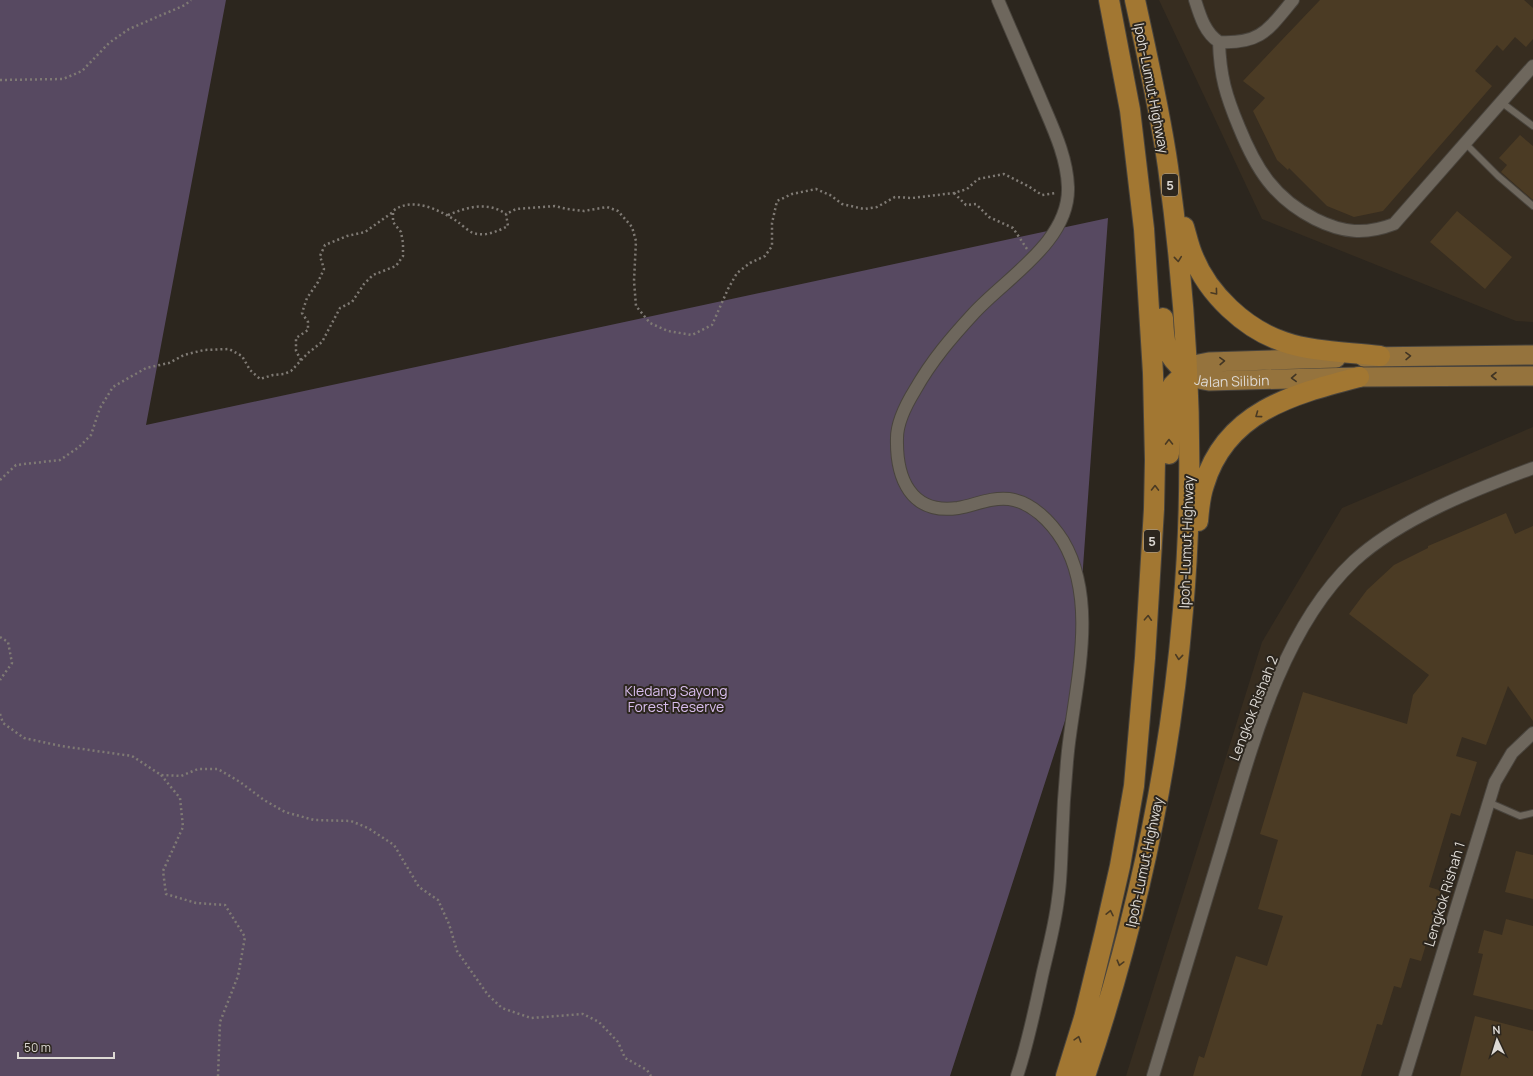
<svg xmlns="http://www.w3.org/2000/svg" width="1533" height="1076" font-family="Manrope,sans-serif">
  <style>
    .built { fill: #372d20 }
    .forest { fill: #574961 }
    .building { fill: #4b3b24 }
    .lines { fill: none; stroke-linecap: round; stroke-linejoin: round }
    .service-casing { stroke: #49443d; stroke-width: 8 }
    .minor-casing { stroke: #49443d; stroke-width: 14 }
    .primary-casing { stroke: #49443d; stroke-width: 21 }
    .trunk-casing { stroke: #49443d; stroke-width: 22 }
    .path { stroke: #7f7a74; stroke-width: 2.5; stroke-dasharray: 2 3; stroke-linecap: butt }
    .service { stroke: #6e675d; stroke-width: 6 }
    .minor { stroke: #6e675d; stroke-width: 12 }
    .primary { stroke: #95733d; stroke-width: 19 }
    .trunk { stroke: #a27732; stroke-width: 20 }
    .oneway { stroke: #4a3a23 }
    .oneway2 { stroke: #413524 }
    .labels { text-anchor: middle; dominant-baseline: central; stroke-width: 4; stroke-linejoin: round; paint-order: stroke }
    .shield { fill: #2c261e; stroke: #a9a49e; stroke-width: 1 }
    .shield-label { font-size: 13px; font-weight: bold; fill: #dedad5 }
    .street-label { font-size: 14px; fill: #dedad5; stroke: #2c261e }
    .park-label { font-size: 14px; fill: #d8bded; stroke: #2c261e }
  </style>
  <rect width="100%" height="100%" fill="#2c261e"/>
  <path class="built" d="M1159 0H1533V322L1516 321 1262 219Z
    M1533 427V1076H1126L1262 642 1342 508Z"/>
  <path class="forest" d="M0 0H226L146 425 1108 218 1074 693 950 1076H0Z"/>
  <path class="building" d="M1320 0H1524L1533 8V39L1526 47 1515 37 1503 51 1497 45 1475 71 1492 86 1383 211 1354 217 1327 206 1289 168 1288 170 1277 160 1253 111 1265 98 1243 81Z
    M1520 135 1533 146V200L1501 172 1507 165 1499 158Z
    M1457 211 1512 257 1485 289 1430 242Z
    M1506 513 1515 534 1533 526V721L1508 686 1486 745 1462 737 1456 756 1477 762 1460 816 1451 813 1429 887 1442 891 1421 961 1410 958 1401 988 1394 986 1382 1025 1377 1024 1361 1076H1193L1199 1056 1204 1058 1236 956 1267 966 1283 916 1258 909 1278 840 1260 834 1303 692 1407 724 1413 695 1429 675 1349 614 1367 590 1394 565 1428 548V546Z
    M1516 851 1533 855V899L1505 892Z
    M1506 919 1533 926V1010L1473 995 1483 954 1478 953 1484 930 1502 935Z
    M1475 1016 1533 1031V1076H1460Z"/>
  <g class="lines">
    <defs>
      <path id="service" d="M1501 102 1533 126
        M1465 143 1498 176 1533 206
        M1488 802 1520 816 1533 813"/>
      <path id="minor" d="M998 0C1012 32 1025 63 1039 95 1051 124 1067 155 1068 187 1070 241 1006 278 974 313 951 338 932 360 915 390 907 403 897 421 897 438 896 477 910 515 958 508 975 505 991 497 1009 499 1032 502 1051 522 1063 541 1099 602 1075 686 1068 751 1065 781 1063 811 1062 841 1061 861 1061 880 1058 899 1055 925 1048 950 1042 976 1035 1009 1028 1043 1017 1076
        M1195 0C1200 16 1205 33 1219 42
        M1219 42C1220 76 1226 96 1239 127 1256 169 1274 198 1315 219 1343 233 1365 235 1394 224L1533 66
        M1219 42C1261 44 1268 30 1293 0
        M1153 1076C1175 1004 1197 932 1218 860 1248 762 1277 633 1354 561 1401 518 1474 490 1533 468
        M1405 1076 1495 782 1512 753 1533 733"/>
      <g id="primary">
        <path d="M1364 357 1533 355"/>
        <path id="s1" d="M1336 358 1209 362 1199 364 1186 372 1193 378 1209 381 1359 377 1533 376"/>
      </g>
      <path id="trunk" d="M1184 227C1187 237 1189 247 1193 256 1208 294 1245 329 1284 342 1312 352 1350 352 1380 356
        M1163 318C1164 344 1165 355 1186 372
        M1169 454V393L1173 385 1186 372
        M1198 521C1199 509 1200 496 1204 485 1226 411 1294 394 1359 377
        M1066 1076 1084 1018 1105 932 1120 866 1134 786 1145 658 1154 509 1155 460 1153 373 1144 229 1130 110 1109 0
        M1085 1076C1136 925 1170 768 1183 610 1196 463 1188 313 1168 167 1160 111 1147 55 1135 0"/>
    </defs>
    <use href="#service" class="service-casing"/>
    <use href="#minor" class="minor-casing"/>
    <use href="#primary" class="primary-casing"/>
    <use href="#trunk" class="trunk-casing"/>
    <path class="path" d="M0 80 63 79 82 71 109 43 129 29 185 5 191 0
      M954 193 966 205 976 204 989 217 1013 228 1027 249
      M448 215C468 207 487 201 506 214
      M301 360 296 351V338L308 330V322L302 313 307 298 318 282 324 269 320 256 325 245 347 236 365 232 393 212
      M0 480 16 465 60 460 79 447 91 435 100 408 113 387 146 368 169 363 184 355 204 350 229 349 242 356 250 370 260 379 273 375 284 374 291 371 308 353 322 342 340 308 352 302 364 284 373 275 396 266 403 256V243L401 232 393 222V211C412 196 440 210 458 222 462 225 468 231 473 233 486 237 498 231 508 226L506 214 516 209 555 206 567 209 584 211 607 207 618 211 632 227 636 241 634 281 636 306 650 323 668 331 692 335 712 325 728 289 737 273 750 263 765 256 772 246V223L777 201 792 194 816 189 830 195 842 204 864 209 877 207 895 197 912 198 954 193 967 189 978 179 1004 174 1028 186 1042 195 1056 193
      M0 637 8 642 12 663 0 680
      M0 714 3 723 24 738 61 746 132 756 161 775 181 776 198 769H218L240 782 264 800 285 812 314 820 351 821 368 828 394 845 419 887 438 900 449 924 457 951 488 995 502 1008 531 1018 583 1014 599 1022 618 1042 625 1058 647 1070 651 1076
      M161 775 180 798 183 827 163 871 166 894 196 903 225 905 245 937 238 976 220 1022 218 1076"/>
    <use href="#service" class="service"/>
    <use href="#minor" class="minor"/>
    <use href="#primary" class="primary"/>
    <use href="#trunk" class="trunk"/>
  </g>
  <defs><path id="oneway-chevron" d="M-2-3.5L2.5 0L-2 3.5" fill="none" stroke-width="1.6" stroke-linecap="round" stroke-linejoin="round"/></defs>
  <g class="oneway">
    <use href="#oneway-chevron" transform="translate(1178 259) rotate(84)"/>
    <use href="#oneway-chevron" transform="translate(1215 292) rotate(50)"/>
    <use href="#oneway-chevron" transform="translate(1258 415) rotate(144)"/>
    <use href="#oneway-chevron" transform="translate(1169 442) rotate(-91)"/>
    <use href="#oneway-chevron" transform="translate(1155 488) rotate(-89)"/>
    <use href="#oneway-chevron" transform="translate(1148 618) rotate(-87)"/>
    <use href="#oneway-chevron" transform="translate(1179 657) rotate(96)"/>
    <use href="#oneway-chevron" transform="translate(1110 913) rotate(-78)"/>
    <use href="#oneway-chevron" transform="translate(1120 963) rotate(105)"/>
    <use href="#oneway-chevron" transform="translate(1078 1039) rotate(-73)"/>
  </g>
  <g class="oneway2">
    <use href="#oneway-chevron" transform="translate(1408 356) rotate(-1)"/>
    <use href="#oneway-chevron" transform="translate(1222 361) rotate(-2)"/>
    <use href="#oneway-chevron" transform="translate(1494 376) rotate(180)"/>
    <use href="#oneway-chevron" transform="translate(1294 378) rotate(178)"/>
  </g>
  <g class="labels">
    <g class="shield">
      <rect x="1162" y="174" width="16" height="22" rx="3"/>
      <rect x="1144" y="530" width="16" height="22" rx="3"/>
    </g>
    <g class="shield-label">
      <text x="1170" y="185">5</text>
      <text x="1152" y="541">5</text>
    </g>
    <g class="street-label">
      <text transform="translate(1152 88) rotate(79)">Ipoh-Lumut Highway</text>
      <text stroke="none"><textPath href="#s1" startOffset="201">Jalan Silibin</textPath></text>
      <text transform="translate(1186 542) rotate(-88)">Ipoh-Lumut Highway</text>
      <text transform="translate(1253 708) rotate(-69)">Lengkok Rishah 2</text>
      <text transform="translate(1144 862) rotate(-78)">Ipoh-Lumut Highway</text>
      <text transform="translate(1444 894) rotate(-73)">Lengkok Rishah 1</text>
    </g>
    <g class="park-label">
      <text x="676" y="690">Kledang Sayong<tspan x="676" dy="16">Forest Reserve</tspan></text>
    </g>
  </g>
  <g transform="translate(1497 1040) rotate(356)" stroke="#2c261e" stroke-width="3" paint-order="stroke">
  <path d="M0-3L7 15L0 10L-7 15Z" fill="#dedad5"/>
  <text y="-6" font-size="11" font-weight="bold" text-anchor="middle" fill="#dedad5">N</text>
  </g>
  <path d="M18 1052v6h96v-6" fill="none" stroke="#dedad5" stroke-width="2"/>
  <text x="24" y="1052" font-size="12" fill="#dedad5" stroke="#2c261e" stroke-width="3" paint-order="stroke">50 m</text>
</svg>
